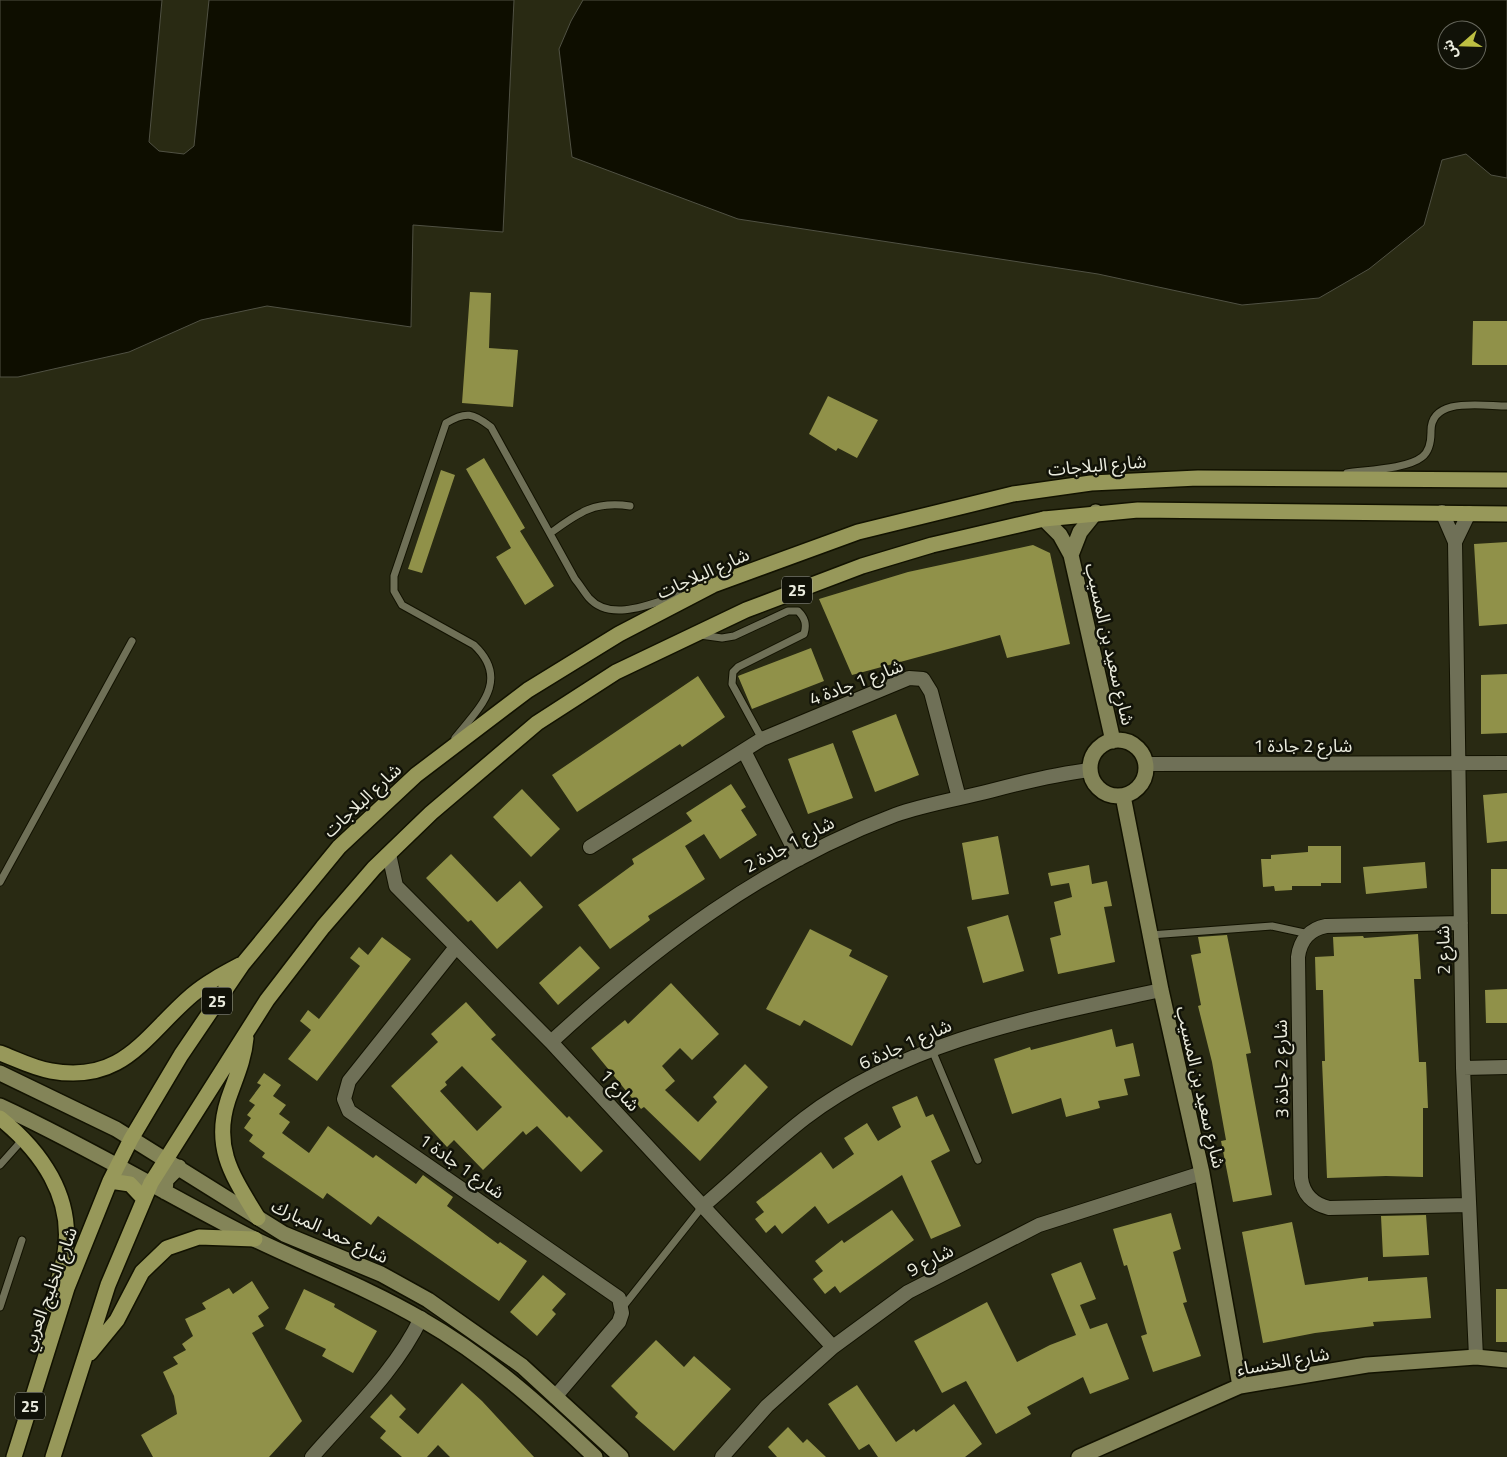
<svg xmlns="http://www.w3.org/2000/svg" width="1507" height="1457" font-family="'Titillium Web','Noto Sans Arabic',sans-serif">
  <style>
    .water { fill: #0e0e00; stroke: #505143; fill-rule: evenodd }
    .building { fill: #909149; fill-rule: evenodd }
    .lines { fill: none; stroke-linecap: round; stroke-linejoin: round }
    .lane-casing { stroke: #121200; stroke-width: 9 }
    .street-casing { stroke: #121200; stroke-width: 16 }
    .secondary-casing { stroke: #121200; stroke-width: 18 }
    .primary-casing { stroke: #121200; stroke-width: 18 }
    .lane { stroke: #6f7057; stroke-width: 7 }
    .street { stroke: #6f7057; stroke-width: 14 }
    .secondary { stroke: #838458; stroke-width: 15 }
    .primary { stroke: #97985a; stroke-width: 15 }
    .labels { text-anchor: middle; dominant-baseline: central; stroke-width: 5; stroke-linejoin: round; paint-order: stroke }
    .shield { fill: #111208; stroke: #aaab9e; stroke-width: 1 }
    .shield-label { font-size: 16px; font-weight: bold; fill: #ebecde }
    .street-label { font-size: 18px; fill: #ebecde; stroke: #111208 }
  </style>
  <rect width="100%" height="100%" fill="#292a13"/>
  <path class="water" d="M0 0H162L149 142 159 151 184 154 194 146 209 0H514L503 232 413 225 411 327 267 306 201 320 129 352 18 377H0Z
    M583 0H1507V178L1491 175 1466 154 1442 160 1424 225 1369 269 1319 298 1242 305 1098 274 738 219 572 157 559 49 571 21ZM1447 30H1477V60H1447Z"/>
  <path class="building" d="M470 292 491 293 489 348 518 350 513 407 462 403Z
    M1473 321H1507V365H1472Z
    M828 396 878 420 857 458 838 448 836 451 809 434Z
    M484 458 525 528 520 531 554 586 525 605 496 557 511 548 466 469Z
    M441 470 455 475 422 573 408 569Z
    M1507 542V624L1479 626 1474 544Z
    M1033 545 1050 553 1070 644 1007 658 1000 635 852 675 819 599 908 572Z
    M811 648 824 681 752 709 738 676Z
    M1507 674V733L1481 734V675Z
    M698 676 725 717 682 747 680 744 577 812 552 775Z
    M896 714 919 775 875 792 852 731Z
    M833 743 853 798 808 814 788 759Z
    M731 784 746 807 741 810 757 835 720 859 704 834 685 846 705 879 648 916 650 920 610 949 578 905 634 864 632 859 692 821 686 813Z
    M522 789 560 829 531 857 493 817Z
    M1507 793V841L1487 843 1483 795Z
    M998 836 1009 894 972 900 962 843Z
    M1308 846H1341V883H1321V886H1292V890L1275 891 1274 886 1263 887 1261 859H1271V855L1308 852Z
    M451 854 497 902 520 881 543 907 497 949 471 920 468 922 426 878Z
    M1425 862 1427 888 1366 894 1363 867Z
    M1089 865 1092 884 1107 881 1112 906 1104 907 1115 962 1058 974 1050 938 1061 935 1054 902 1072 897 1069 883 1051 886 1048 873Z
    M1491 869H1507V914H1491Z
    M1008 915 1024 971 983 983 967 927Z
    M810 929 852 950 849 956 888 976 852 1046 804 1020 800 1026 766 1009Z
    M1418 934 1421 979H1414L1419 1062H1426L1428 1108H1423V1177L1386 1176 1327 1178 1322 1061H1325L1323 990H1316L1315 957 1334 956 1333 937 1363 936 1364 938Z
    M1227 935 1251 1053 1246 1054 1272 1195 1233 1202 1221 1141 1226 1140 1212 1062 1198 1006 1201 1005 1191 955 1201 953 1198 937Z
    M382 937 411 959 317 1081 288 1059 311 1030 300 1021 308 1010 319 1019 360 966 350 958 359 947 368 955Z
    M580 946 600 968 558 1005 539 983Z
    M671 983 719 1034 692 1060 680 1048 662 1066 675 1081 665 1090 698 1122 717 1102 713 1097 745 1064 768 1087 700 1161 644 1107 641 1109 591 1048 625 1020 628 1024Z
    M1507 989V1023H1486L1485 990Z
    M466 1002 496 1035 491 1039 567 1118 569 1116 603 1151 581 1172 537 1126 526 1135 523 1131 483 1170 454 1140 447 1147 391 1086 438 1042 431 1034ZM462 1066 502 1107 477 1131 440 1091 447 1085 445 1082Z
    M1112 1029 1116 1047 1133 1043 1140 1076 1124 1079 1128 1095 1098 1101 1100 1108 1066 1117 1061 1098 1012 1114 994 1059 1030 1047 1031 1050Z
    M264 1073 281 1085 273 1096 286 1105 279 1114 290 1122 282 1133 309 1153 328 1126 373 1158 376 1155 416 1184 423 1175 453 1197 447 1206 498 1244 500 1242 527 1261 499 1301 378 1216 371 1225 327 1193 323 1199 262 1157 265 1153 249 1141 253 1135 244 1128 251 1118 247 1115 255 1105 249 1101 261 1085 257 1083Z
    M917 1096 926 1117 933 1114 950 1151 931 1161 961 1226 931 1239 902 1175 828 1224 815 1206 782 1234 775 1225 766 1233 755 1219 764 1212 756 1202 821 1152 833 1169 854 1154 844 1138 867 1123 878 1141 901 1127 892 1107Z
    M892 1210 914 1240 840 1293 835 1286 825 1294 813 1279 823 1271 815 1261 842 1240 844 1243Z
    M1171 1213 1181 1249 1173 1252 1187 1302 1183 1303 1201 1356 1153 1372 1141 1336 1147 1334 1127 1265 1124 1266 1113 1229Z
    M1426 1215 1429 1255 1383 1257 1381 1216Z
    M1292 1222 1305 1285 1368 1277V1281L1427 1277 1431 1318 1373 1322 1374 1326 1315 1333 1263 1343 1242 1232Z
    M1081 1262 1096 1299 1080 1305 1090 1329 1107 1323 1129 1379 1090 1394 1083 1377 1027 1407 1031 1414 996 1434 966 1381 942 1393 914 1341 987 1302 1017 1362 1050 1345 1076 1335 1051 1274Z
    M543 1275 566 1294 552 1310 556 1314 537 1336 510 1312Z
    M252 1281 269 1308 258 1316 264 1326 252 1333 302 1421 269 1457H153L141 1435 177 1414 174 1396 163 1372 178 1364 173 1357 186 1350 182 1344 193 1336 185 1319 206 1309 202 1303 229 1288 233 1294Z
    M304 1289 335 1304 334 1307 377 1331 353 1373 322 1356 326 1349 285 1329Z
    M1496 1289H1507V1342H1496Z
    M656 1340 684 1367 694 1356 731 1389 674 1451 635 1417 638 1413 611 1386Z
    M462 1383 482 1401 534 1457H450L438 1445 427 1457H402L380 1438 386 1431 370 1417 391 1394 406 1409 399 1417 418 1434Z
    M857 1385 896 1442 914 1429 916 1432 954 1404 982 1444 965 1457H878L869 1444 859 1450 828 1404Z
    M788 1427 803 1443 807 1439 826 1457H777L768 1447Z"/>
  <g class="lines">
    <defs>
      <path id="lane" d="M1347 473C1367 470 1407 469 1422 457 1430 451 1431 441 1431 432 1430 396 1482 406 1507 406
        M552 532C579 512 595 501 630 506
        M700 635 722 638 734 636 788 611H798C805 618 807 624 804 634L738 667 733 672 732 684 762 739
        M455 738C479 708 511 680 474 645L402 605 394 591V576L446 423C466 411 473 413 491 427L575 579C580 585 584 592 589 598 612 624 657 601 683 594
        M0 882 132 641
        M1150 935 1272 926 1309 934
        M932 1050 978 1160
        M0 1165 24 1138
        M0 1307 22 1240
        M622 1308 702 1207"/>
      <path id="street" d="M1442 512 1455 542 1463 1068 1476 1357
        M1455 542 1469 513
        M744 751 799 859
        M1146 764 1507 763
        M590 847 762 739 909 678 923 679 931 692 959 798
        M389 854 396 886 551 1042 833 1347
        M1461 923 1326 926C1310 929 1300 940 1298 957L1301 1178C1303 1194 1313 1204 1329 1208L1469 1205
        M456 947 349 1081 344 1099 349 1111 619 1298 622 1313 619 1322 555 1397
        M551 1042C653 948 764 864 895 815 926 804 959 799 990 791 1024 782 1056 774 1090 770
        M1463 1068 1507 1067
        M702 1207C736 1178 769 1146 805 1118 908 1040 1038 1017 1161 990
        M312 1457C350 1413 396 1371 421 1318
        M722 1457 767 1406 833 1347 908 1292 1039 1225 1202 1173"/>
      <path id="secondary" d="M1044 519 1060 535 1071 555 1113 741
        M1071 555 1080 532 1096 512
        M1090 768a28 28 0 1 1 56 0a28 28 0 1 1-56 0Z
        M1123 796 1161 990 1202 1173 1240 1386
        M0 1073 116 1129 284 1234 381 1274 428 1300 522 1366 621 1457
        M0 1106C87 1146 169 1196 254 1239 310 1266 368 1288 421 1319 486 1356 542 1406 595 1457
        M165 1192 166 1180 179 1167
        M1079 1457 1240 1386 1367 1365 1476 1357 1507 1360"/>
      <path id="primary" d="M246 1038C244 1061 235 1079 228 1100 212 1149 234 1178 258 1218
        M0 1053C16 1059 33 1068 51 1071 124 1084 145 1035 192 995 206 983 223 974 240 965
        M0 1118C41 1151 74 1197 65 1253 62 1270 56 1287 52 1305
        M110 1181 130 1184 144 1199
        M90 1353 117 1320 142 1272 167 1248 199 1237 255 1239
        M14 1457 67 1288 110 1181 131 1139 181 1055 242 965 339 847 416 775 528 690 619 634 713 585 858 532 1013 494 1091 483 1198 478 1507 480
        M53 1457 108 1285 151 1183 267 1000 323 927 374 868 431 813 537 723 616 672 746 610 862 566 932 545 1044 519 1138 510 1507 514"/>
    </defs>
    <use href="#lane" class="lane-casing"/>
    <use href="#street" class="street-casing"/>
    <use href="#secondary" class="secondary-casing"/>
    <use href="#primary" class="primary-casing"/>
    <use href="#lane" class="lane"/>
    <use href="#street" class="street"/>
    <use href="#secondary" class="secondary"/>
    <use href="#primary" class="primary"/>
  </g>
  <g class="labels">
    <g class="shield">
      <rect x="782" y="576.5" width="30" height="27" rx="4"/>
      <rect x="202" y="987.5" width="30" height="27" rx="4"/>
      <rect x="15" y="1392.5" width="30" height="27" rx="4"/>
    </g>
    <g class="shield-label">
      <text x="797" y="590">25</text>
      <text x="217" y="1001">25</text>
      <text x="30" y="1406">25</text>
    </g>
    <g class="street-label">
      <text transform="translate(1097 465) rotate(-5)">شارع البلاجات</text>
      <text transform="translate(703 573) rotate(-24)">شارع البلاجات</text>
      <text transform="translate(1110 644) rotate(77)">شارع سعيد بن المسيب</text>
      <text transform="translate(856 682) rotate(-21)">شارع 1 جادة 4</text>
      <text x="1303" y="745">شارع 2 جادة 1</text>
      <text transform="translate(362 800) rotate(-43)">شارع البلاجات</text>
      <text transform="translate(789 844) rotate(-28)">شارع 1 جادة 2</text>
      <text transform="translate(1443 950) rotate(-91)">شارع 2</text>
      <text transform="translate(905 1044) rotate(-24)">شارع 1 جادة 6</text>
      <text transform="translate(1281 1069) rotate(-91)">شارع 2 جادة 3</text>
      <text transform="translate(1201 1087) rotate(77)">شارع سعيد بن المسيب</text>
      <text transform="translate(620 1090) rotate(48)">شارع 1</text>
      <text transform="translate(462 1166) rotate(35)">شارع 1 جادة 1</text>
      <text transform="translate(330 1231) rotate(25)">شارع حمد المبارك</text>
      <text transform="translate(930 1260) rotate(-27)">شارع 9</text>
      <text transform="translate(49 1289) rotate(-70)">شارع الخليج العربي</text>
      <text transform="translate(1283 1361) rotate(-10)">شارع الخنساء</text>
    </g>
  </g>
  <g transform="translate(1462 45) rotate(250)"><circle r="24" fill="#111208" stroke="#68695e"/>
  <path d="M0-4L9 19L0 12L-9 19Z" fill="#bdbf42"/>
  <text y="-8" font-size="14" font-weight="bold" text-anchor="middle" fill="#ebecde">ش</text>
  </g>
</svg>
